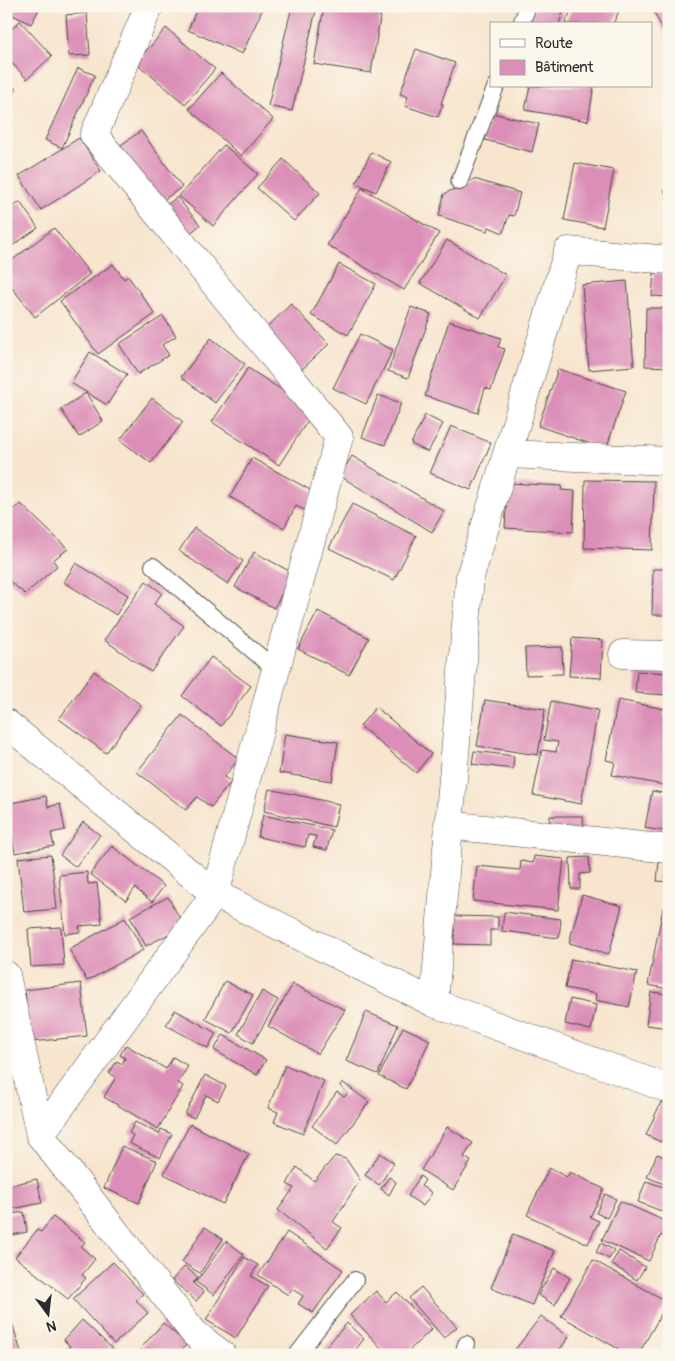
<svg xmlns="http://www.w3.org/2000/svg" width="675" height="1361" font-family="Pangolin,sans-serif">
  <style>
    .building { fill: #db8eb7 }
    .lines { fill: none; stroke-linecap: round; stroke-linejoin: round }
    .service-casing { stroke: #4a4743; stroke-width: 18 }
    .minor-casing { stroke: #4a4743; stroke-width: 29 }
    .service { stroke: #fff; stroke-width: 16 }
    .minor { stroke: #fff; stroke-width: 28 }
  </style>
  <rect width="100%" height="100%" fill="#fbf7ec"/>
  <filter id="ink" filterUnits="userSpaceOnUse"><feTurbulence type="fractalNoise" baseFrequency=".02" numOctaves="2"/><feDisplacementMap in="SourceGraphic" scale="10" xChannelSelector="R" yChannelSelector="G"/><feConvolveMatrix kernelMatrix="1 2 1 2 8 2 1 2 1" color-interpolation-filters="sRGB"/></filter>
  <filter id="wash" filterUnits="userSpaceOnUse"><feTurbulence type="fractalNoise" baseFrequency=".0096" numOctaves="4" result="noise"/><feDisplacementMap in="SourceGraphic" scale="20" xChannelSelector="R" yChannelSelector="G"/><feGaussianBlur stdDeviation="1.12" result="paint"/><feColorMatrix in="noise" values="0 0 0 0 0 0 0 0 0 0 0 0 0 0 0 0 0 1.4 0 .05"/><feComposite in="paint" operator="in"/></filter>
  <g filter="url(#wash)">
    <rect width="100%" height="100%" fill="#f7e5ce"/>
    <g id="blocks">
      <path class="building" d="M6 6H41L31 24 6 12Z
        M198 6H264L242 54 188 30Z
        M292 6H317L292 111 268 106Z
        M324 6H382L371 73 314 64Z
        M536 6H565L559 24H541L531 20Z
        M573 6H613L620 9 613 24H565Z
        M627 6H639L635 12Z
        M655 6H669V42L652 8Z
        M87 13 90 55 69 56 66 15Z
        M20 21 52 56 27 79 6 57V34Z
        M166 28 215 69 185 104 136 63Z
        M416 49 455 63 441 104H443L438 117 405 106 408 97 400 94Z
        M78 68 95 75 62 148 45 140Z
        M221 73 273 119 241 156 189 109Z
        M6 84 16 89 6 106Z
        M530 86H594L588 121 525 110Z
        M492 113 539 124 532 152 485 140Z
        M141 131 182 187 158 204 118 147Z
        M79 138 101 171 41 210 19 176Z
        M224 145 258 174 213 226 179 196Z
        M371 152 391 162 376 192 356 183Z
        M283 159 320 193 294 221 257 188Z
        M575 163 614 170 603 227 564 220Z
        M474 179 520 193 514 216 509 215 503 233 489 227 487 231 439 216 444 194Z
        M362 188 439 233 404 290 327 245Z
        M669 188V202H668L664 189Z
        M177 197 200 225 186 237 163 208Z
        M20 202 38 228 6 250V211Z
        M54 228 90 274 35 317 6 280V265Z
        M447 240 506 275 480 318 420 283Z
        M113 264 124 279 128 276 155 314 98 354 60 301Z
        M339 264 376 284 348 335 311 315Z
        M654 273 669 274V297L652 296Z
        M627 281 634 366 589 370 582 285Z
        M291 304 329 344 298 373 260 334Z
        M411 307 431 314 408 378 388 371Z
        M646 308H669V367L645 366Z
        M163 316 176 336 162 345 169 355 138 374 119 344Z
        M449 321 501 338 498 347 505 349 491 390 485 388 478 413 425 396Z
        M360 334 393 350 366 404 333 388Z
        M211 338 245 364 215 403 181 377Z
        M90 352 127 374 107 405 71 383Z
        M248 368 314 411 279 465 212 422Z
        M558 369 626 391 606 449 538 426Z
        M86 393 103 421 79 437 61 409Z
        M378 395 401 403 385 445 362 437Z
        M152 398 183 422 151 463 120 440Z
        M425 415 443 424 428 452 411 444Z
        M451 426 491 443 471 490 430 473Z
        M352 456 444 511 432 532 340 476Z
        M252 458 314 492 304 510 296 506 284 528 230 497Z
        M585 480 654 481 652 550 584 548Z
        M508 483 562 486 561 490 575 491 573 532 505 528Z
        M21 504 68 549 53 560 57 566 25 594 6 578V515Z
        M352 504 416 536 394 580 329 548Z
        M194 528 243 561 228 584 179 551Z
        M254 552 293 573 274 608 235 587Z
        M76 563 128 595 116 615 64 582Z
        M653 569H669V615H652Z
        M146 581 162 593 154 604 184 626 151 672 104 640Z
        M318 611 369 638 349 675 298 649Z
        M572 638 603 640 601 678 569 676Z
        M562 647 563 674 526 675 525 648Z
        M211 657 251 686 221 726 182 696Z
        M94 671 141 705 106 753 59 719Z
        M637 671 669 673V695L635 693Z
        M485 700 545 709 538 755 477 746Z
        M618 700 665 709 664 716 669 717 668 786 612 775 615 762 606 760Z
        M551 701 598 710 581 804 533 795 542 750 556 752 558 742 544 740Z
        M376 707 431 754 416 773 360 726Z
        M182 715 239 759 224 777 231 782 211 807 197 797 186 810 137 772Z
        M285 734 338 742 332 781 279 773Z
        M474 751 514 756 513 769 472 764Z
        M269 789 339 804 334 827 264 811Z
        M652 791 669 794 663 831 645 828Z
        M46 796 48 807 60 804 65 830 51 833 54 846 15 853 6 804Z
        M263 815 332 830 327 850 313 847 316 836 308 835 305 847 258 837Z
        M550 816H583L584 831H549Z
        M83 822 100 835 76 867 60 855Z
        M112 846 164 886 152 902 135 888 126 901 90 874Z
        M51 855 57 909 24 912 18 858Z
        M534 856 564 859 558 910 473 901 477 866 520 870 521 861 533 863Z
        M589 857 590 873 580 874V889H571L570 858Z
        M659 862 669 863V882L657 881Z
        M87 872 88 884 97 883 102 924 79 926 80 932 65 934 59 875Z
        M582 895 622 906 609 954 569 943Z
        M168 897 184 926 146 946 130 917Z
        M663 908 669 909V989L648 985Z
        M504 912 561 919 559 938 502 931Z
        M454 916 498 917V930H490V945L454 944Z
        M125 918 143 950 87 981 69 949Z
        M61 927 64 965 31 967 28 929Z
        M571 959 637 972 629 1007 595 1000 596 994 565 988Z
        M225 981 253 995 232 1033 205 1019Z
        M81 983 87 1036 31 1042 25 990Z
        M293 984 345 1010 318 1054 268 1026Z
        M262 991 278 1000 253 1043 238 1034Z
        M651 992 669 994V1028L646 1025Z
        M570 999 596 1005 591 1030 565 1024Z
        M175 1010 216 1033 208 1048 166 1025Z
        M366 1012 398 1025 378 1074 346 1061Z
        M403 1027 430 1040 406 1089 379 1076Z
        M223 1035 266 1060 257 1075 214 1050Z
        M126 1045 166 1069 173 1057 188 1066 178 1083 183 1086 158 1129 104 1097 116 1077 109 1073 117 1061 122 1064 125 1058 120 1055Z
        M285 1065 324 1081 303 1134 274 1122 278 1112 268 1108Z
        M205 1075 226 1086 218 1101 206 1095 194 1118 185 1114Z
        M342 1082 369 1102 337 1145 312 1126 337 1092 344 1097 348 1093 340 1086Z
        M661 1102 669 1105V1125L661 1142 646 1135Z
        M135 1122 159 1134 161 1129 172 1134 160 1158 129 1143 133 1135 129 1133Z
        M190 1124 249 1154 223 1204 164 1174Z
        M447 1127 473 1143 464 1157 471 1161 453 1190 421 1170Z
        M122 1146 157 1161 139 1203 104 1188Z
        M380 1153 394 1163 379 1185 365 1175Z
        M657 1154 669 1159V1186L647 1177Z
        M335 1156 346 1159 360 1180 333 1222 342 1228 327 1248 278 1210 294 1188 287 1184 297 1167 314 1181Z
        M549 1168 567 1177 570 1172 604 1189 590 1217 599 1221 588 1244 527 1215Z
        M420 1176 425 1180 421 1186 432 1193 423 1206 408 1196Z
        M389 1177 396 1182 389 1195 381 1189Z
        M37 1179 42 1203 7 1210 6 1186Z
        M646 1181 669 1189V1214L638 1202Z
        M605 1194 616 1199 607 1218 596 1213Z
        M620 1201 669 1223V1239L661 1235 649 1261 602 1240Z
        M24 1212 27 1232 6 1236V1215Z
        M53 1217 85 1242 81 1247 95 1259 82 1275 86 1278 68 1299 15 1257 37 1230 41 1232Z
        M205 1227 223 1239 200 1273 182 1262Z
        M287 1232 343 1270 313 1313 298 1304 303 1296 292 1289 288 1295 258 1275Z
        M513 1234 555 1251 532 1305 491 1288Z
        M226 1241 244 1254 214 1295 196 1282Z
        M601 1243 614 1250 609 1259 596 1252Z
        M619 1251 645 1267 637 1280 611 1264Z
        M244 1257 258 1265 251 1276 268 1286 236 1338 206 1320Z
        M593 1260 668 1302 638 1355H629L561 1316Z
        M113 1262 143 1294 136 1300 148 1313 114 1344 73 1299Z
        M185 1266 198 1278 193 1283 204 1292 196 1301 172 1280Z
        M554 1268 570 1278 555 1305 538 1295Z
        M421 1287 457 1327 444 1338 409 1298Z
        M376 1291 386 1302 397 1292 432 1329 404 1355H388L350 1315Z
        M541 1316 569 1337 557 1353 560 1355H511Z
        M82 1320 119 1355H62L70 1346 64 1340Z
        M12 1323 22 1355H6V1325Z
        M163 1323 187 1344 178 1355H135Z
        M347 1323 364 1339 351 1355H319Z"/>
    </g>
  </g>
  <g filter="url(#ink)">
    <use href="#blocks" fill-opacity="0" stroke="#4a4743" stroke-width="1"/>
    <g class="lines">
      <defs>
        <path id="service" d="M521 24 528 6
          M459 182 496 86
          M153 566 276 670
          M297 1355 355 1280
          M463 1355 466 1344"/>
        <path id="minor" d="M507 454 669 461
          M623 654 669 655
          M6 723 215 894 434 1003 669 1089
          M448 825 669 849
          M6 975 40 1135 194 1333 222 1355
          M434 1003 470 577 568 251 669 260
          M40 1135 215 894 339 437 94 135 149 6"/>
      </defs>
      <use href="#service" class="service-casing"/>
      <use href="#minor" class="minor-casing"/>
      <use href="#service" class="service"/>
      <use href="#minor" class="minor"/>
    </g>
  </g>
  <rect width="675" height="1361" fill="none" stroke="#fbf7ec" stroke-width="25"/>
  <rect x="490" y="22" width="162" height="65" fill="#fbf7ec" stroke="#a8a59f"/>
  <rect x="500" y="39" width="25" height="8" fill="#ffffff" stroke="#a8a59f"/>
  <text x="535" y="48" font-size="15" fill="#2b2b2b">Route</text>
  <rect x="500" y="60" width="25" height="15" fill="#db8eb7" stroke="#a8a59f"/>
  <text x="535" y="72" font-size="15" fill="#2b2b2b">Bâtiment</text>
  <g transform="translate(48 1314) rotate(165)" stroke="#fbf7ec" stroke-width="4" paint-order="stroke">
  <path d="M0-4L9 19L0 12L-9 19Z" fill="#2b2b2b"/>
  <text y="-8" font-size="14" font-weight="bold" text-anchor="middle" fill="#2b2b2b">N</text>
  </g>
</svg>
